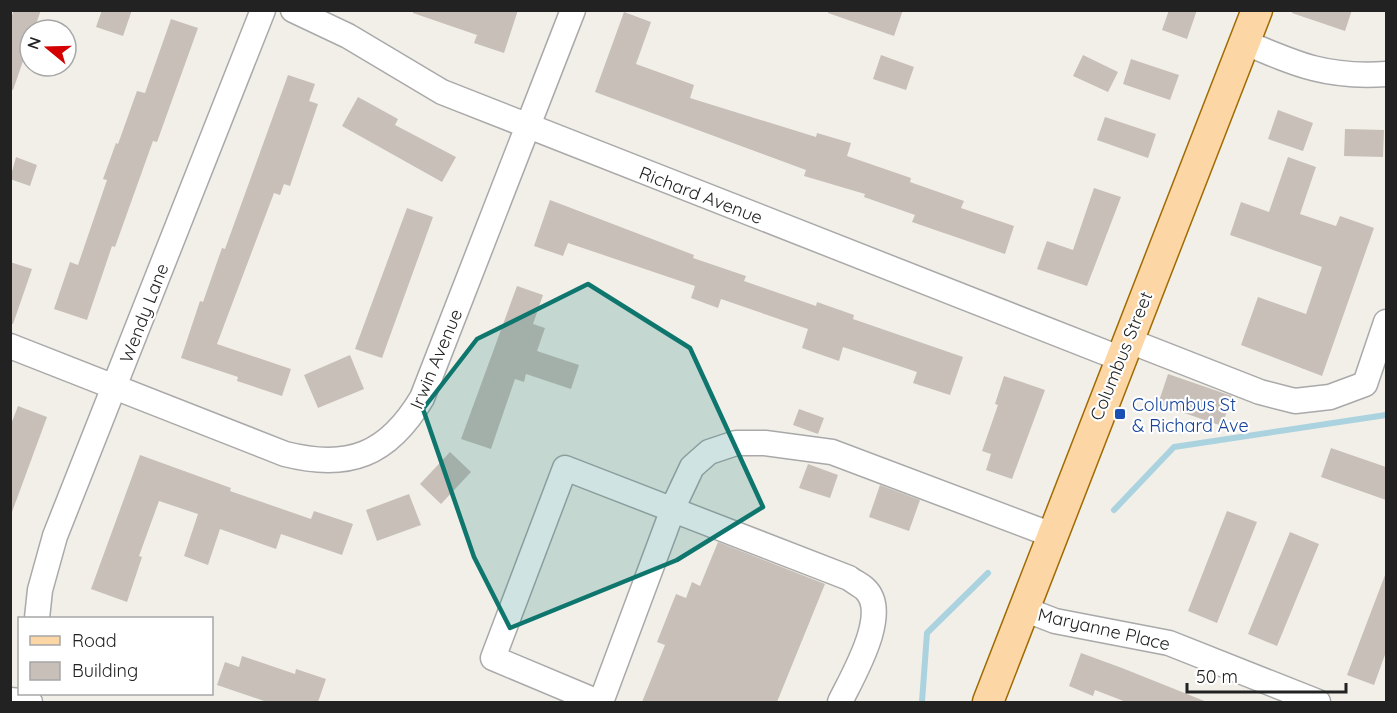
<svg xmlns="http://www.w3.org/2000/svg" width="1397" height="713" font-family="Quicksand,sans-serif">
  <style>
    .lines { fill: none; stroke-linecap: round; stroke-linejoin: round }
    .stream { stroke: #aad3df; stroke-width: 6 }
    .building { fill: #c7bfb8 }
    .minor-casing { stroke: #a9a9a9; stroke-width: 27 }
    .major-casing { stroke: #a06b00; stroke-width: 33 }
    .minor { stroke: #fff; stroke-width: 24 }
    .major { stroke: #fcd6a4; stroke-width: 30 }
    .marked { fill: #0f766e; fill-opacity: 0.2; stroke: #0f766e; stroke-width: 4.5; stroke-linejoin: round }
    .transit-dot { fill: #1a4fb4; stroke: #fff; stroke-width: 2 }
    .labels { text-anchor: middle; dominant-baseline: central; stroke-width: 4.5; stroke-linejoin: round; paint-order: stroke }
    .street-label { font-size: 18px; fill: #222; stroke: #fff }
    .transit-label { font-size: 18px; fill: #164399; stroke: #fff; text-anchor: start }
  </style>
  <rect width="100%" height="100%" fill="#f2efe9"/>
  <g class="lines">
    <path class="stream" d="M1114 510 1174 447 1386 415
      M922 702 927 633 988 573"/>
  </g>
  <path class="building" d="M14 10H41L34 30H30V41L13 90 10 89V21Z
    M102 10H132L123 36 96 27Z
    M413 10H518L504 53 474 43 477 35 413 13Z
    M828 10H903L894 36 828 13Z
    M1169 10H1197L1187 39 1162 30Z
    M1293 10H1352L1345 31 1292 13Z
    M624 12 651 22 636 64 694 85 690 98 816 137 817 133 851 143 847 156 911 178 910 182 964 201 961 208 1014 226 1005 254 912 222 915 215 864 197 865 194 804 176 806 170 595 92Z
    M171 19 198 28 157 142 153 141 115 247 112 246 87 320 54 309 70 262 78 265 107 180 103 179 116 143 118 144 137 91 145 93Z
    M881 55 914 67 906 90 873 79Z
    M1083 55 1118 72 1108 92 1073 76Z
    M1131 59 1179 75 1170 100 1123 84Z
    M288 75 315 84 309 101 318 104 290 186 284 184 280 195 274 193 217 344 291 369 282 396 237 381 238 377 181 358 200 301 203 302 222 248 225 249Z
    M358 97 398 119 395 125 456 157 442 182 342 126Z
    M1278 110 1313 123 1303 151 1268 139Z
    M1105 117 1156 134 1148 158 1097 140Z
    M1345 129 1384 130 1383 157 1344 156Z
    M16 157 37 165 30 186 10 179Z
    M1288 157 1316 167 1300 214 1336 226 1340 216 1374 228 1322 376 1241 345 1258 297 1306 314 1322 267 1230 235 1241 202 1269 212Z
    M1094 188 1121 197 1087 286 1037 269 1047 241 1073 250Z
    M550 200 694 255 693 258 746 276 744 281 816 306 817 302 854 315 853 319 963 357 950 395 913 383 917 372 843 347 839 361 802 348 808 329 721 299 718 308 691 298 695 286 568 243 563 256 534 246Z
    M407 208 433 217 382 358 355 349Z
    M10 262 32 269 13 324H10Z
    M517 286 543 295 533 324 545 328 537 351 579 365 571 389 526 374 524 382 515 379 491 449 461 439Z
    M350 355 364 389 318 408 304 375Z
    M1168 374 1232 396 1222 426 1158 404Z
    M1004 376 1045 390 1012 479 986 470 991 454 982 451 998 405 995 404Z
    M18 406 47 417 12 512 10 427Z
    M799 409 824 418 818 434 793 425Z
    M1331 448 1386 467V500L1321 477Z
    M450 452 471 472 441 504 420 484Z
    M140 455 231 488 230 491 311 519 314 511 353 524 342 555 281 534 276 549 220 529 208 565 184 556 198 514 159 501 139 556 142 557 127 602 91 589Z
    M808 464 838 475 830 498 799 488Z
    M880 485 920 500 909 531 869 517Z
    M409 494 421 525 377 541 366 510Z
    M1227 511 1257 522 1217 623 1188 611Z
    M1290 532 1319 544 1277 646 1248 634Z
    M718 542 825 584 777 702H642L665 645 657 642 676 594 686 598 692 582 700 586Z
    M1385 575 1386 652 1374 685 1347 675Z
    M1081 653 1122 668 1207 702H1126L1095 690 1093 696 1069 686Z
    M242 656 295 674 296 669 326 679 318 702H267L217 685 225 662 239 667Z"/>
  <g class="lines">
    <defs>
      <path id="minor" d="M293 10 348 36 442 92 1119 358
        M1244 42C1298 65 1327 78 1386 74
        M1127 340 1260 392 1295 401 1330 397 1365 384 1386 322
        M10 346 285 454C349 470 388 455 422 398L573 10
        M1024 609 1055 621 1169 643 1318 702
        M37 618 40 590 55 536 263 10
        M10 700 30 702
        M598 702 493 658 565 468 849 578C854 582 861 585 865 589 891 613 852 677 840 702
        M601 702 676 501 692 467 709 452 736 443H765L832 452 1052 535"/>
      <path id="major" d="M988 702 1257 10"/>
    </defs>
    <use href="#minor" class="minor-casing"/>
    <use href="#major" class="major-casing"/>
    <use href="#minor" class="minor"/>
    <use href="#major" class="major"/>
  </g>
  <path class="marked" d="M588 284 690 348 763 507 677 560 510 628 474 557 423 409 477 339Z"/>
  <rect class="transit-dot" x="1114" y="408" width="12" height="12" rx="3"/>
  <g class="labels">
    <g class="street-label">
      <text transform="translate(701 195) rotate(21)">Richard Avenue</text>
      <text transform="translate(144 313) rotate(-69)">Wendy Lane</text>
      <text transform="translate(1121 356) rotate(-68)">Columbus Street</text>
      <text transform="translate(436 359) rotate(-67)">Irwin Avenue</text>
      <text transform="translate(1104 629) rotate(13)">Maryanne Place</text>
    </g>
    <g class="transit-label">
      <text x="1132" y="404">Columbus St<tspan x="1132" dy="21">&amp; Richard Ave</tspan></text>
    </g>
  </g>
  <rect width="1397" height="713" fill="none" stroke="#222222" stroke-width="24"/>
  <rect x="18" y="617" width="195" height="78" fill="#ffffff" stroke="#a7a7a7" stroke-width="1.5"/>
  <rect x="30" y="636" width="30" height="9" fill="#fcd6a4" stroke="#a7a7a7" stroke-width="1.5"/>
  <text x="72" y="647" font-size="18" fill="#222222">Road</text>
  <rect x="30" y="662" width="30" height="18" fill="#c7bfb8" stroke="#a7a7a7" stroke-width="1.5"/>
  <text x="72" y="677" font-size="18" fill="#222222">Building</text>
  <g transform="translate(48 48) rotate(289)"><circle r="28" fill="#ffffff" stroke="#a7a7a7" stroke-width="1.5"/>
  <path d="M0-4.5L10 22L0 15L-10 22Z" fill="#d40000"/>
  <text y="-9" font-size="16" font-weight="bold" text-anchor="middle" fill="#222222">N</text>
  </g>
  <path d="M1187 683v9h159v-9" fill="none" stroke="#222222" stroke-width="3"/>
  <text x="1196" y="683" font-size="18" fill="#222222" stroke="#ffffff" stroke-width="4.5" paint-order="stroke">50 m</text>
</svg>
